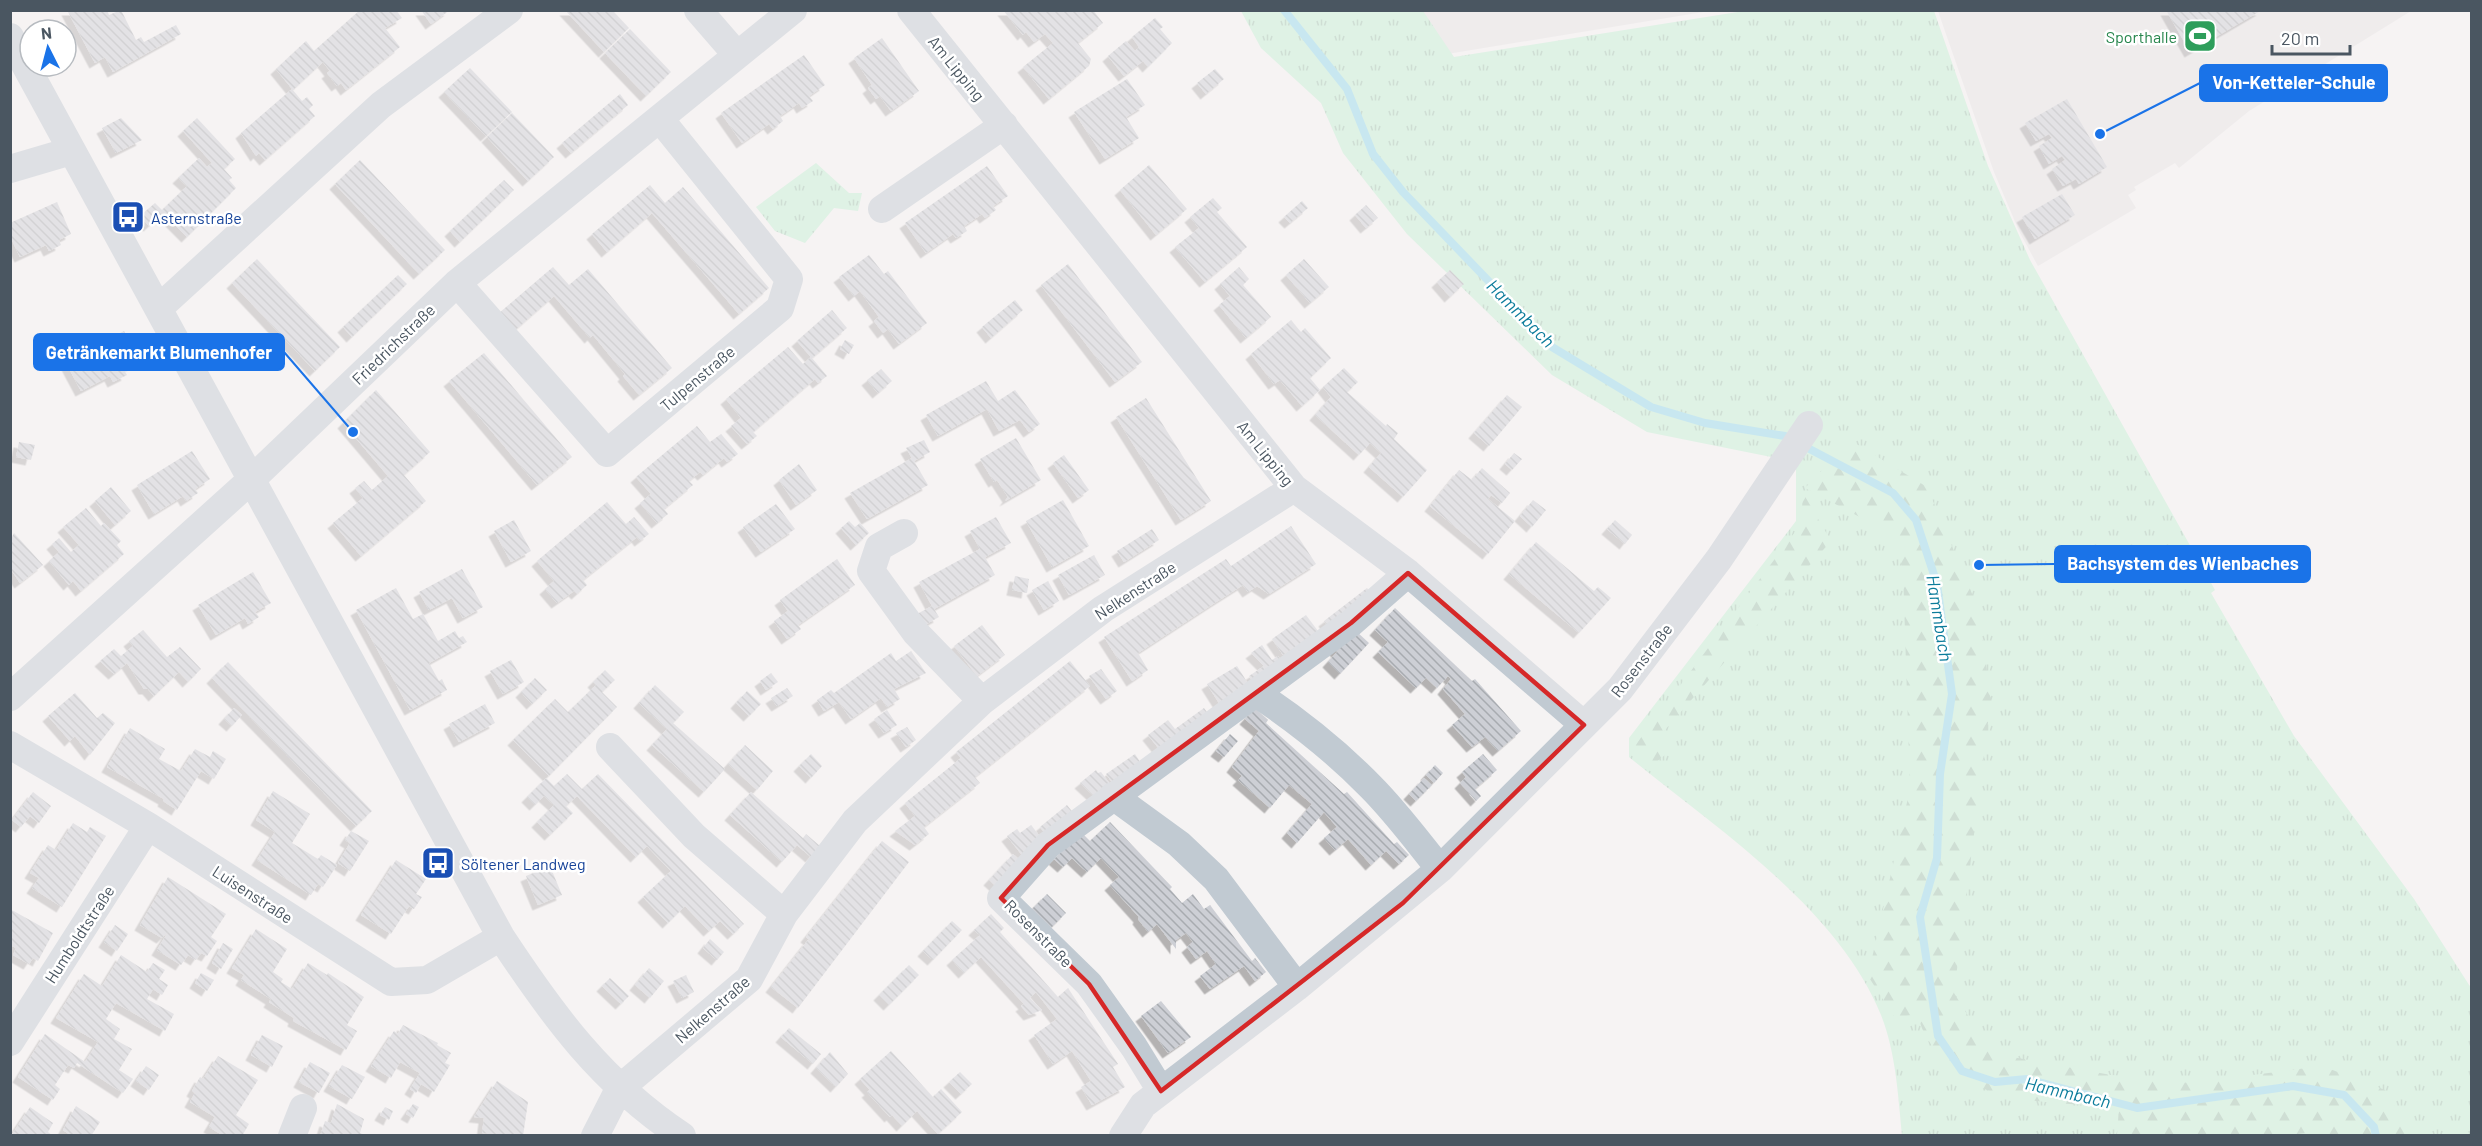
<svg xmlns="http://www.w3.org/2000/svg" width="2482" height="1146" font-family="Barlow,sans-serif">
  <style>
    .education { fill: #e6e4e5 }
    .grass { fill: url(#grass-tufts) }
    .forest { fill: url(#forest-firs) }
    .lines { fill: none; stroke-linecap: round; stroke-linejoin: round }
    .stream { stroke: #90daee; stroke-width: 8 }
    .building { fill: url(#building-back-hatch); filter: url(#shadow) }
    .minor { stroke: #c1cad2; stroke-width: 28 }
    .marked { fill: none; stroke: #d62828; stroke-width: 4.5; stroke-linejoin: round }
    .labels { text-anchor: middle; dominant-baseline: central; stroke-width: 5; stroke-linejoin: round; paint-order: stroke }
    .leisure-label { font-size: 16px; fill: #27864d; stroke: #fff; text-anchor: end }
    .street-label { font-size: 16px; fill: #4a5661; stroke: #fff }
    .transit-label { font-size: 16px; fill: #164399; stroke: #fff; text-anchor: start }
    .water-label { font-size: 18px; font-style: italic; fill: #0c7c9b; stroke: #fff }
    .leader { fill: none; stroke: #1a73e8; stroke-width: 2 }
    .callout-dot { fill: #1a73e8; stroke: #fff; stroke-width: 2 }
    .callout { fill: #1a73e8; stroke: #1a73e8; stroke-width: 2 }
    .callout-label { font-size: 18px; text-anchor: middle; font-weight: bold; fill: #fff }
  </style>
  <defs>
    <pattern id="grass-tufts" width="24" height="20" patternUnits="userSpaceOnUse" patternTransform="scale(1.5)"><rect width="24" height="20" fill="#c3f1d5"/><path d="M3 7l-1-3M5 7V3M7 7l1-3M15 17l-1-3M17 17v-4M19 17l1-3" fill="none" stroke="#a0c6b0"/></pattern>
    <pattern id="forest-firs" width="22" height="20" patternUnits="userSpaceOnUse" patternTransform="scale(1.5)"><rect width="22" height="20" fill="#c3f1d5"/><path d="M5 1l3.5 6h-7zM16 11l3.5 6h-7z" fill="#a0c6b0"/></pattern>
    <pattern id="building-back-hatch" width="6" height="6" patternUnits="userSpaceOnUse" patternTransform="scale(1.5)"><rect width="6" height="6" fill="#cdcfd5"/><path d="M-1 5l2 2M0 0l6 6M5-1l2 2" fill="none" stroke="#a8abb0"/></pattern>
    <filter id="shadow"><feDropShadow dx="-5.5" dy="5.5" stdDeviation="0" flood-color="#0004"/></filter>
  </defs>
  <rect width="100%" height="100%" fill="#f5f3f3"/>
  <path class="education" d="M1321 11H1709L1362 68Z
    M1938 11H2411L2249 111 2179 168 2175 163 2134 187 2136 190 2128 195 2136 208 2038 266 2019 231 1994 172Z"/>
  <path class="grass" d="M1241 11H1423L1454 57 1744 11H1934L1988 166 2030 260 2215 590 2211 593 2294 736 2414 899 2471 988V1135H1902C1898 1095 1896 1053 1881 1015 1838 908 1716 828 1629 757V738L1796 521V462L1647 432 1552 375 1407 234 1343 153 1321 103 1261 48Z
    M816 163 849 193H862L858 211 834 208 805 243 775 231 756 207Z"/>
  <path class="forest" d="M1848 439 1927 487 1978 608 1991 699 1954 993 1991 1053 2111 1075 2190 1083 2322 1066 2385 1090 2404 1120 2408 1135 2320 1136 2317 1132 2275 1136 2117 1135 2119 1107C2074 1103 2008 1105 1970 1082 1959 1075 1951 1066 1942 1057 1930 1044 1921 1032 1918 1014L1906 1016 1897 1021 1868 976 1910 789 1903 569 1888 532 1805 488 1845 446Z
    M1803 493 1831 541 1657 739 1665 755 1650 767 1634 747 1801 524Z"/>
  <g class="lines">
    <path class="stream" d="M1284 10 1347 89 1373 154 1403 192 1552 347 1651 407 1705 423 1785 436 1792 440
      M1802 445 1893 493 1916 520 1937 584 1952 694 1940 774 1937 858 1920 917 1938 1036 1962 1071 1995 1082 2027 1079 2137 1108 2293 1086 2344 1095 2374 1127 2376 1136"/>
  </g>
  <path class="building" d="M67 10H107L109 15 121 10 136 40 141 37 144 42 176 25 181 34 113 72 105 57 95 63Z
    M360 10H396L402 18 385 28 400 47 346 90 341 83 337 86 327 73 330 71 323 62 293 90 276 69 306 41 314 51Z
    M421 10H450L431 24Z
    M565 10H612L629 28 604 52Z
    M1003 10H1093L1103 23 1078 43 1091 59 1089 66 1049 99 1023 67 1053 43 1045 34 1034 42 1026 32 1023 35Z
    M2166 10H2262L2190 52Z
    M1155 18 1163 27 1160 29 1172 43 1148 67 1143 61 1124 76 1108 56 1126 41 1135 51 1139 47 1132 37Z
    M630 29 671 72 646 96 605 53Z
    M882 38 919 91 891 111 880 96 876 99 868 88 872 85 854 58Z
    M804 55 825 85 809 96 813 101 802 108 799 103 780 116 783 121 773 129 769 124 742 143 721 113Z
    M470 68 512 112 486 136 444 92Z
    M1215 69 1224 79 1206 94 1197 83Z
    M1127 79 1145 105 1126 117 1139 138 1105 159 1074 112Z
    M292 89 302 101 307 97 313 105 309 109 315 116 265 160 259 153 256 156 241 133Z
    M620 94 628 105 571 153 562 143Z
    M2067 99 2107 167 2079 184 2076 179 2063 186 2052 169 2065 160 2062 156 2049 164 2039 146 2052 138 2049 134 2036 141 2025 123Z
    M512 113 554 157 528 181 487 137Z
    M121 118 142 140 116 153 102 128Z
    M197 118 235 159 224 169 232 178 229 180 236 188 187 237 163 213 149 226 140 216 155 203 162 210 187 186 178 178 199 158 207 167 212 163 183 131Z
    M360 160 445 250 419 274 335 184Z
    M1149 165 1187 209 1156 235 1120 190Z
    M987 166 1008 196 993 206 996 210 985 218 982 214 964 226 967 231 956 238 953 234 926 253 905 223Z
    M504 180 514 190 460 242 450 231Z
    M650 185 665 203 683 187 769 288 739 314 652 213 607 252 592 234Z
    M2062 194 2075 215 2035 239 2022 217Z
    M1213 198 1222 208 1217 212 1247 247 1205 282 1175 247 1199 228 1190 217Z
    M1302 201 1308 208 1290 223 1284 217Z
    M57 202 71 234 59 240 61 245 49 251 46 245 20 257 10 236V223Z
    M1366 205 1378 218 1366 228 1355 215Z
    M869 255 884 274 888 271 927 323 899 344 888 329 883 333 874 321 879 317 860 291 854 296 839 277Z
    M257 259 299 304 289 314 299 304 340 347 315 371 232 283Z
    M1304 259 1329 287 1310 303 1286 275Z
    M1068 264 1142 362 1115 382 1041 285Z
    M553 267 569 285 588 269 672 368 639 395 623 376 625 374 593 335 590 338 554 296 513 332 498 314Z
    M1239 267 1249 279 1243 285 1271 317 1246 338 1219 305 1230 296 1220 284Z
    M1450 270 1464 284 1450 297 1437 282Z
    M398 275 407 284 352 337 343 327Z
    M1015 300 1023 310 991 338 982 327Z
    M832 310 847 328 812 358 827 376 818 383 815 379 753 432 757 436 747 444 731 426 741 418 726 399 788 347 803 364 811 357 797 341Z
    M1291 320 1301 332 1305 328 1331 358 1310 378 1320 390 1302 406 1280 380 1274 384 1251 354Z
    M124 331 140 361 124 370 127 375 113 382 110 376 81 391 65 361Z
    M845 340 854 345 849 354 840 349Z
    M484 353 572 457 537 485 449 381Z
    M1344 368 1358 382 1347 392 1386 426 1387 424 1398 433 1394 439 1427 470 1403 497 1369 467 1381 453 1370 443 1359 455 1315 415 1331 397 1323 387Z
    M881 369 892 381 878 393 867 380Z
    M986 381 998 401 1015 390 1040 424 1029 432 1020 420 999 431 987 409 938 436 926 415Z
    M376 390 430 452 404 475 426 501 361 556 333 523 363 498 355 488 364 481 372 490 388 476 343 423Z
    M1507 395 1522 407 1489 446 1474 433Z
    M1146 398 1211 501 1181 520 1116 417Z
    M697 426 710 442 721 434 738 454 727 462 724 458 703 475 700 472 689 481 693 485 664 509 668 514 657 523 640 503 651 494 636 477Z
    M1016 438 1041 480 1005 501 1008 497 997 480 994 482 980 459Z
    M924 440 930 452 914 461 928 485 867 519 850 493 912 458 906 448Z
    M19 442 35 445 31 460 16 457Z
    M192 451 210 479 195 489 198 493 186 501 183 496 154 514 137 485Z
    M1514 453 1522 459 1512 470 1505 464Z
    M1064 455 1089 490 1078 498 1053 463Z
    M799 464 817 490 796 505 779 480Z
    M1482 468 1510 493 1502 503 1491 495 1488 499 1515 521 1488 554 1430 506 1459 470 1472 480Z
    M111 487 131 511 115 525 95 501Z
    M1063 500 1089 546 1052 567 1026 521Z
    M1533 500 1546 510 1532 527 1520 516Z
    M607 502 626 524 634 517 649 534 640 541 637 537 583 580 587 585 577 594 574 591 557 603 545 589 554 581 537 561Z
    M776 504 795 529 761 552 743 527Z
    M86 508 101 526 104 523 121 541 117 545 124 554 81 591 73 581 69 585 49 561 59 552 52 544 59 538 71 552 79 545 63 527Z
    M996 517 1011 543 985 557 995 575 934 609 939 617 923 626 917 614 932 606 919 582 980 549 970 531Z
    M514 520 531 551 511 562 494 531Z
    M1615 520 1632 535 1625 544 1607 529Z
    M849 521 855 527 860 523 869 533 856 545 841 528Z
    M1291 526 1316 564 1269 594 1257 586 1248 592 1243 585 1213 604 1138 653 1148 670 1132 681 1104 637 1226 559 1231 566Z
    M1152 529 1159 540 1124 562 1117 551Z
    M14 533 43 565 20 583 10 568V541Z
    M1536 542 1594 591 1598 587 1611 598 1579 633 1509 574Z
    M1094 555 1105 575 1069 595 1058 575Z
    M837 559 855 585 798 625 801 629 787 639 774 621 788 611 780 600Z
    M462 569 483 607 463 618 452 598 429 610 419 592Z
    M253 572 271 603 255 612 259 617 248 624 245 618 216 635 198 605Z
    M1015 576 1029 579 1027 593 1012 590Z
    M1048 581 1059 601 1044 610 1032 590Z
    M396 588 413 619 423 614 438 641 455 631 459 638 463 636 467 642 429 663 439 681 442 679 447 690 410 710 356 610Z
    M1367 588 1374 597 1331 631 1324 621Z
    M1395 608 1472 681 1475 679 1521 731 1498 751 1485 737 1472 747 1452 725 1465 714 1443 689 1451 679 1448 676 1437 688 1426 678 1416 688 1378 652 1388 642 1375 630Z
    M1306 615 1318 631 1283 655 1272 639Z
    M982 625 1005 655 977 676 954 646Z
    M143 630 167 657 180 647 201 669 188 682 179 672 154 696 148 689H144L127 663 114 674 100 661 114 649 121 656 133 646 129 641Z
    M1356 631 1369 643 1340 674 1328 662 1337 652 1334 649Z
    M1262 645 1272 660 1278 656 1285 666 1257 687 1249 676 1264 666 1251 653Z
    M911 651 926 673 894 689 900 699 887 707 881 698 851 719 839 702 824 711 817 700 831 690 834 693 891 653 896 661Z
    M511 660 524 682 503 694 490 671Z
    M1070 661 1090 686 975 777 980 783 924 827 929 834 915 845 895 831 915 816 905 803 961 758 956 752Z
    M228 662 372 811 356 826 212 678Z
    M1237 666 1249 685 1219 703 1207 684Z
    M1101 669 1117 691 1106 699 1089 676Z
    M605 670 615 680 602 692 617 707 549 776 513 740 555 699 568 712 596 685 593 682Z
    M771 673 778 682 766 690 760 681Z
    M535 678 547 690 532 704 521 692Z
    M655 685 684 712 673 723 725 769 704 792 652 745 667 729 639 703Z
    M787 688 793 696 777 706 771 698Z
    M747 691 761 704 749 716 736 703Z
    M75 693 97 718 103 713 115 723 90 755 75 736 70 741 48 716Z
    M485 704 495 723 459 742 449 724Z
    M234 708 242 715 232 726 224 719Z
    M1204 708 1212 719 1160 750 1148 735 1168 720 1175 729Z
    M1255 708 1268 720 1266 723 1344 794 1347 792 1394 844 1397 842 1409 855 1399 864 1386 851 1371 865 1348 839 1335 850 1324 838 1337 827 1324 812 1297 843 1287 833 1312 804 1289 785 1270 808 1238 780 1242 776 1232 767 1259 731 1245 719Z
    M887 710 897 725 884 733 874 719Z
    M907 727 916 740 906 747 896 733Z
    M130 728 165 749 159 759 181 771 195 749 210 757 213 751 226 759 214 779 201 771 177 810 163 801 164 799 107 767Z
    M1230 734 1238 741 1224 757 1216 751Z
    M745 745 773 771 757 790 728 764Z
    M811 754 822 766 811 778 799 766Z
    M1135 754 1142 765 1114 785 1106 774Z
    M1483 754 1497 770 1475 789 1481 796 1476 801 1460 783 1466 777 1462 772Z
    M1435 765 1443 773 1434 783 1426 775Z
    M1096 770 1098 773 1101 772 1110 784 1094 796 1080 783Z
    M567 774 582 789 598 774 744 924 733 934 720 921 709 931 685 906 668 923 643 897 671 871 647 846 636 857 577 796 566 806 573 813 550 835 537 822 554 805 544 796 535 805 527 797 546 778 554 786Z
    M1424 778 1432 785 1416 801 1409 794Z
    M273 791 310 814 292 843 318 859 321 855 337 865 323 887 318 884 311 895 257 860 275 832 256 820Z
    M33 792 51 806 39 823 30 816 21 827 12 820Z
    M751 792 803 838 806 834 820 846 811 857 797 845 782 862 730 815Z
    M1067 805 1075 815 1048 837 1040 827Z
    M1110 822 1172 887 1170 889 1182 903 1193 894 1204 909 1210 905 1252 961 1255 958 1266 972 1255 981 1244 966 1210 989 1200 976 1216 964 1207 951 1196 959 1187 947 1193 942 1186 933 1176 940V949L1157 924 1148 932 1138 919 1139 917 1110 885 1119 877 1101 858 1087 872 1072 858 1063 867 1054 859 1081 832 1090 841Z
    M73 823 87 832 90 827 106 836 62 907 32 888 39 878 30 873 48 845 56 850Z
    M1031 825 1042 839 1022 855 1007 836 1017 829 1020 833Z
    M351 831 369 841 350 871 338 863 350 843 345 840Z
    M882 841 909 862 798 1008 771 987 808 940 824 952 806 937Z
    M1013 854 1023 863 999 889 989 880Z
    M396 860 426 879 416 894 422 897 414 909 409 906 391 934 361 915Z
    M550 866 562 895 538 905 526 876Z
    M168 877 226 914 211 937 217 941 207 956 201 953 196 960 188 955 181 965 157 950 168 932 162 938 140 925Z
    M1047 894 1066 913 1048 931 1029 912Z
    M10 909 53 933 38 961 33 958 29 964 13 955 16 948 10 945Z
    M991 914 1004 928 1000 932 1058 997 1068 988 1118 1064 1113 1067 1125 1087 1092 1105 1081 1087 1091 1081 1072 1051 1053 1064 1034 1035 1057 1019 1036 992 1030 998 1042 1010 1029 1015 1021 1006 1024 1004 981 957 964 973 952 960 980 935 974 930Z
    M952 921 962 930 933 960 923 951Z
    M115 925 128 934 117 951 104 942Z
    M256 929 287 949 273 972 283 979 281 982 292 989 308 963 327 975 328 973 364 997 347 1025 357 1031 346 1050 293 1021 294 1018 269 1002 271 999 241 980 244 975 232 968Z
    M710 939 724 952 717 960 703 948Z
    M223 943 233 949 221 969 212 963Z
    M121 955 147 972 153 963 165 970 159 979 168 985 162 995 153 989 147 999 174 1014 165 1031 116 1003 106 1019 120 1029 114 1039 132 1049 119 1070 133 1079 123 1093 77 1063 74 1068 68 1065 55 1085 60 1089 53 1100 18 1077 45 1034 85 1062 98 1042 56 1018 84 974 102 986Z
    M909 965 919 975 889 1005 879 995Z
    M649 968 664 981 650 998 635 985Z
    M201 973 214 980 207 991 195 983Z
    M686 975 694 992 682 998 673 981Z
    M610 978 629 996 621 1004 602 986Z
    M1161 1001 1191 1037 1168 1053 1141 1016Z
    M403 1025 438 1043 437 1045 451 1053 445 1063 450 1065 434 1092 421 1084 416 1093 410 1089 420 1073 400 1062 391 1078 371 1066 394 1031 398 1034Z
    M789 1028 821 1054 813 1064 781 1037Z
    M262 1035 283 1046 272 1067 251 1055Z
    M891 1051 933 1097 941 1089 962 1112 938 1134 917 1111 902 1126 892 1115 890 1117 867 1092 870 1090 860 1079Z
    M830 1052 848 1074 836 1087 816 1068Z
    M218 1056 258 1080 236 1115 249 1124 242 1136H224L209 1127 215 1117 190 1102 195 1093 192 1091 200 1077 203 1079Z
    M310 1062 330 1073 319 1093 299 1082Z
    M342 1065 365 1077 352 1099 329 1086Z
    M146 1066 159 1075 149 1090 136 1081Z
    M960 1072 972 1084 961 1094 949 1082Z
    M497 1081 528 1102 523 1136 482 1133 484 1118 474 1117Z
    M337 1104 364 1119 360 1133 367 1136H320L325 1121 331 1123Z
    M413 1104 419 1107 413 1118 406 1114Z
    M76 1106 100 1122 91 1136H72L63 1130Z
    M30 1107 53 1123 48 1132 53 1136H11Z
    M385 1107 393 1111 389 1120 380 1115Z"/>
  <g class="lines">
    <path class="minor" d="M698 10 737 55
      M911 10 1294 488 1408 573 1584 725
      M10 37 501 937C553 1016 602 1083 682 1136
      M10 169 71 151
      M882 209 1004 125
      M457 283 607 453 780 308 789 279 660 119
      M159 308 381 105 509 10
      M904 533 879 547 871 571 916 633 982 701
      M1256 693C1298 721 1336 751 1371 787 1396 812 1418 842 1440 869
      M10 697 251 480 457 283 793 10
      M10 745 148 826 391 982 427 980 501 937
      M610 747 694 836 784 914
      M1113 796 1179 844 1216 879 1297 987
      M10 1042 148 826
      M1161 1091 1134 1047 1089 984 1001 898 1048 845 1351 623 1408 573
      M292 1136 303 1108
      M595 1136 619 1089 749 979 784 914 855 821 982 701 1103 609 1294 488
      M1123 1136 1143 1105 1297 987 1440 869 1620 689 1719 559 1809 425"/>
  </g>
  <path d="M0 0H2482V1146H0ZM1408 573 1584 725 1403 903 1161 1091 1089 984 1001 898 1048 845 1351 623Z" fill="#f5f3f3" fill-opacity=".55" fill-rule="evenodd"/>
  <path class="marked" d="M1408 573 1584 725 1403 903 1161 1091 1089 984 1001 898 1048 845 1351 623Z"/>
  <defs>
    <symbol id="stadium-square" viewBox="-11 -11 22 22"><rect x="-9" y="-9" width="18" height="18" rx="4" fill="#2e9e5b" stroke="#fff"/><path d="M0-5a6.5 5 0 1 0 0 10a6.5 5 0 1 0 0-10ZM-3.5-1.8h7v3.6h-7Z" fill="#fff"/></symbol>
    <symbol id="bus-square" viewBox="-11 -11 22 22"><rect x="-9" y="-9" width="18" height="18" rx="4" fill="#1a4fb4" stroke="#fff"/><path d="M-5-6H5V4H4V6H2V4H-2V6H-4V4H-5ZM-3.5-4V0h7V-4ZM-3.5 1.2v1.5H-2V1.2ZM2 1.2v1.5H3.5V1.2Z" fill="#fff"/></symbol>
  </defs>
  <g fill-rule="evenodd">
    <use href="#stadium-square" x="2181" y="17" width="38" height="38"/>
    <use href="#bus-square" x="109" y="198" width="38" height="38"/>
    <use href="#bus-square" x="419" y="844" width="38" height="38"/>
  </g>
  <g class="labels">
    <g class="leisure-label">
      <text x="2177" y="36">Sporthalle</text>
    </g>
    <g class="street-label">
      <text transform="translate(957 68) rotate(51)">Am Lipping</text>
      <text transform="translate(393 344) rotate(-44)">Friedrichstraße</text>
      <text transform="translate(697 378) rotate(-40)">Tulpenstraße</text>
      <text transform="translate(1266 453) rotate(51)">Am Lipping</text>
      <text transform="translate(1135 590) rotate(-33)">Nelkenstraße</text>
      <text transform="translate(1641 660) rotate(-52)">Rosenstraße</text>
      <text transform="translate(253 894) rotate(33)">Luisenstraße</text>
      <text transform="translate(1039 933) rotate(45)">Rosenstraße</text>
      <text transform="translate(79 934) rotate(-57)">Humboldtstraße</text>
      <text transform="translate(712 1009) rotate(-41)">Nelkenstraße</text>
    </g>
    <g class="transit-label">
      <text x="151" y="217">Asternstraße</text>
      <text x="461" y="863">Söltener Landweg</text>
    </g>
    <g class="water-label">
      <text transform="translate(1521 313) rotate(45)">Hammbach</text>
      <text transform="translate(1940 618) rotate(81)">Hammbach</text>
      <text transform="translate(2068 1092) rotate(13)">Hammbach</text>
    </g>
  </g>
  <path class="leader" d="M2100 134L2200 83M353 432L284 352M1979 565L2055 564"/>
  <g class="callout-dot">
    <circle cx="2100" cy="134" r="6"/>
    <circle cx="353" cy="432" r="6"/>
    <circle cx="1979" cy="565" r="6"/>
  </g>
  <g class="callout">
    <rect x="2200" y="65" width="187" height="36" rx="6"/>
    <rect x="34" y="334" width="250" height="36" rx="6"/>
    <rect x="2055" y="546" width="255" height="36" rx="6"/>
  </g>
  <g class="callout-label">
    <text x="2294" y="89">Von-Ketteler-Schule</text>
    <text x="159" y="359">Getränkemarkt Blumenhofer</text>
    <text x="2183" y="570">Bachsystem des Wienbaches</text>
  </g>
  <rect width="2482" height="1146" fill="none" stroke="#4a5661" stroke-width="24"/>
  <g transform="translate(48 48) rotate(354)"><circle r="28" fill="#ffffff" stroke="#b7bbc0" stroke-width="1.5"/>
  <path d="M0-4.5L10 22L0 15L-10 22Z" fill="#1a73e8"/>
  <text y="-9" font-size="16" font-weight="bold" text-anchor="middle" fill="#4a5661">N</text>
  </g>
  <path d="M2272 45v9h78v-9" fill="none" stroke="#4a5661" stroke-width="3"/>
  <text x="2281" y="45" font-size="18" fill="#4a5661" stroke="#ffffff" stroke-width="4.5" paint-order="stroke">20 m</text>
</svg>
